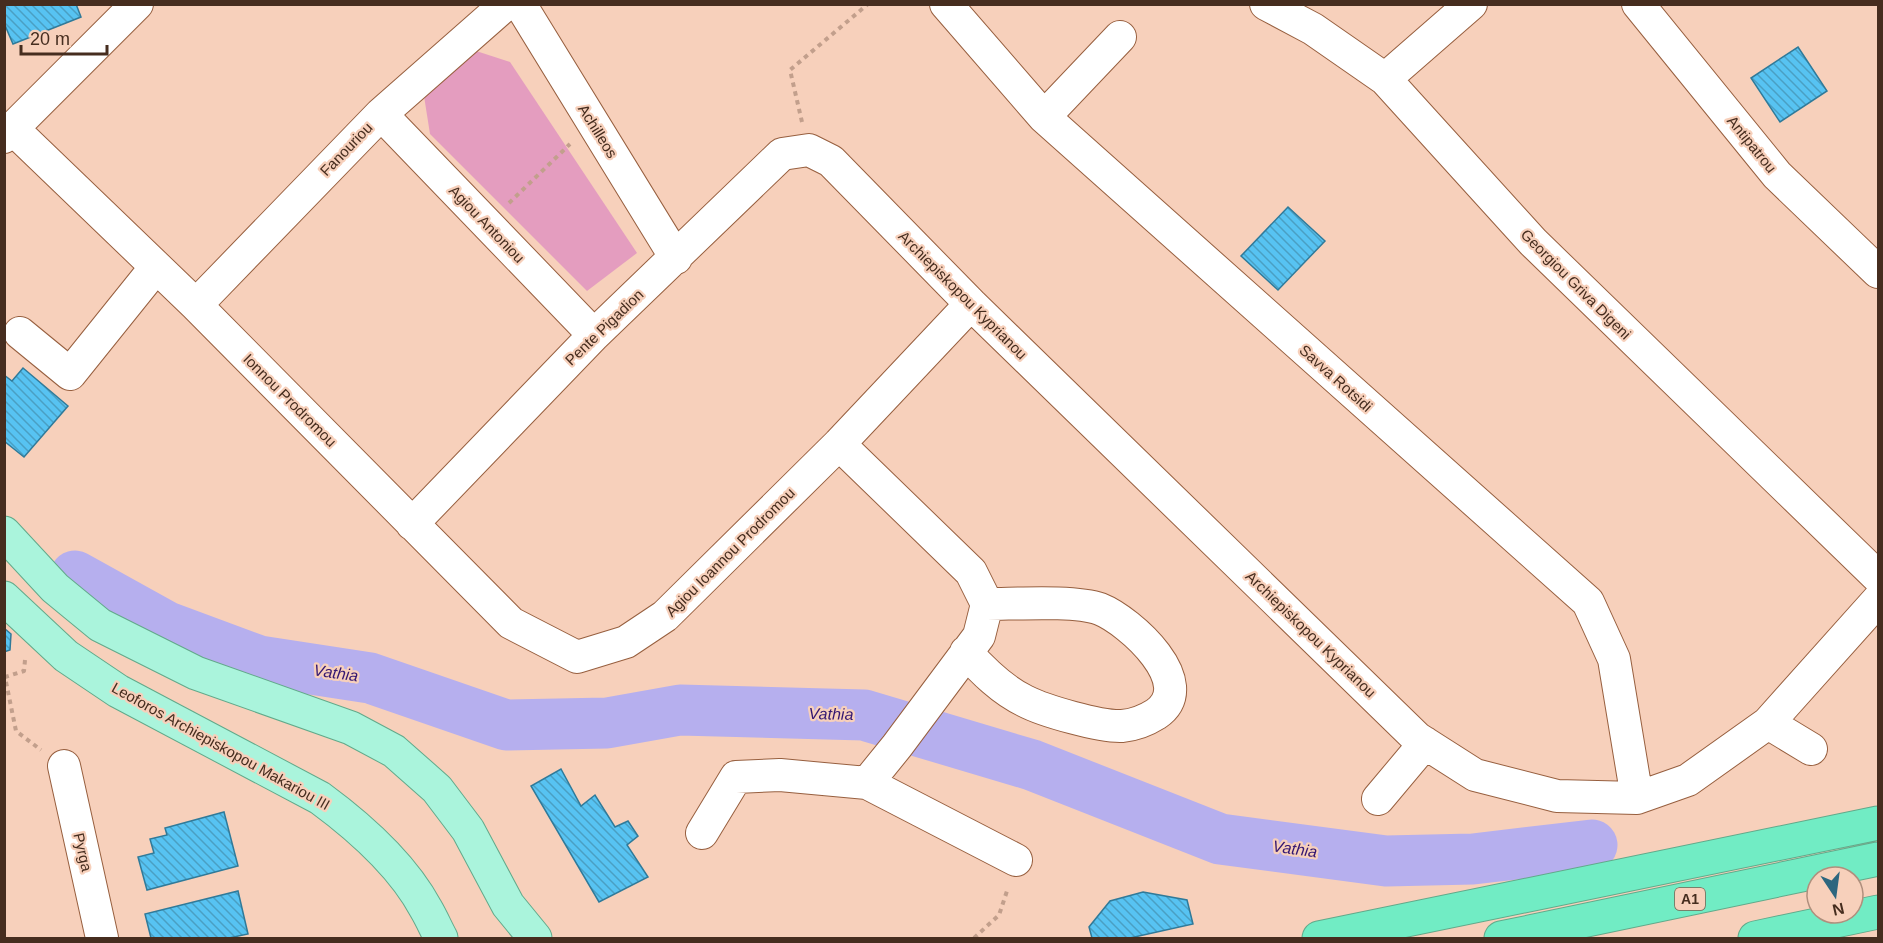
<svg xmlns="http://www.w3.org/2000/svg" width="1883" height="943" font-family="Arial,sans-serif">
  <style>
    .green { fill: #e49dbf }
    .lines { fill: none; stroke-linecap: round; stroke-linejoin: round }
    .river { stroke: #b6afee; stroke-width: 51 }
    .building { fill: url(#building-back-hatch); stroke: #307a99; stroke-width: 1.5 }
    .minor-casing { stroke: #975f3f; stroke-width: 34 }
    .major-casing { stroke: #62a98a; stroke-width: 35 }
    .highway-casing { stroke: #62a98a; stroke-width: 35 }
    .path { stroke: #c29f8c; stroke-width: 4; stroke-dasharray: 4.5 4.5; stroke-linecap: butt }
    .minor { stroke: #fff; stroke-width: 32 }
    .major { stroke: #aaf4dc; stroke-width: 33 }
    .highway { stroke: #71ecc4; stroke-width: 33 }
    .labels { text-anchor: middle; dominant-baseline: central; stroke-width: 4.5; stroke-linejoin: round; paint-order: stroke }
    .shield { fill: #f7d0bb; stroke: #7b5e4e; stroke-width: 1.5 }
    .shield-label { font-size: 14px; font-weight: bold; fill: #462d1f }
    .street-label { font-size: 15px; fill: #462d1f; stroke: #f7d0bb }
    .water-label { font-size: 16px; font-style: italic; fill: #331671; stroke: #f7d0bb }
  </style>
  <defs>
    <pattern id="building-back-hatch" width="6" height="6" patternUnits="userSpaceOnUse" patternTransform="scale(1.5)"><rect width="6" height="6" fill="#57c3f2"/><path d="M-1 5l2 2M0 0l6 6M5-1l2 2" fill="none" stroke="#4a9fc3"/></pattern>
  </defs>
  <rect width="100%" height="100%" fill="#f7d0bb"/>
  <path class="green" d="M470 49 510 62 637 253 587 291 430 134 424 96Z"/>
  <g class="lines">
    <path class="river" d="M75 576 167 627 259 661 370 678 506 725 607 723 680 710 864 715 1032 765 1220 839 1386 861 1473 859 1592 845"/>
  </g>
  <path class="building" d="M4 4H76L81 17 13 44 4 23Z
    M1798 47 1827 91 1780 122 1751 78Z
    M1288 207 1325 241 1278 290 1241 256Z
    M23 368 68 406 24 457 4 441V375L12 381Z
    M4 628 11 634 10 650 4 652Z
    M561 769 581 806 595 795 615 827 628 821 638 836 627 845 648 877 599 902 531 786Z
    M224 812 238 866 147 890 138 857 154 853 150 839 167 835 165 828Z
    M238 891 248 934 229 938H151L145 914Z
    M1143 892 1187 900 1193 924 1130 938H1092L1089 927 1110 901Z"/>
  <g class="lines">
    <defs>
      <path id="minor" d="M520 4 676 258
        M946 4 1044 117 1588 602 1614 659 1637 798
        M1266 4 1313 29 1385 79 1533 242 1878 577
        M1638 4 1777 175 1878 272
        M1385 79 1471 4
        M381 114 594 335
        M1044 117 1120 37
        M13 129 196 305 511 623 577 657 626 642 665 616 839 444 971 304
        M4 137 137 4
        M196 305 381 114 506 4
        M20 333 70 374 156 267
        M839 444 971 572 987 604 979 636 897 746 867 783
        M412 524 594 335 782 154 809 150 831 161 971 304 1417 738 1475 775 1557 796 1637 798 1688 780 1768 723 1878 600
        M966 652C983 671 1002 690 1025 701 1044 711 1101 727 1122 726 1134 725 1145 721 1156 714 1200 684 1130 621 1100 609 1075 600 1015 604 987 604
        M1768 723 1811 749
        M64 766 102 938
        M1378 799 1425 743
        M702 833 736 777 780 775 867 783 1016 860"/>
      <path id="major" d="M4 533 55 588 100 625 196 673 351 728 394 751 437 789 468 830 508 905 535 938
        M4 598 66 656 118 691 320 798C358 826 403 866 426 909 432 919 436 929 441 938"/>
      <path id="highway" d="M1319 938 1878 823
        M1501 938 1878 859
        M1755 938 1878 912"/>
    </defs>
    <use href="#minor" class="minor-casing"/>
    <use href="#major" class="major-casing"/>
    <use href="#highway" class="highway-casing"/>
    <path class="path" d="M802 122 790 70 868 4
      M509 203 570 144
      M25 660 24 671 5 677 16 731 41 750
      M974 938 999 915 1008 888"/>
    <use href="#minor" class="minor"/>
    <use href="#major" class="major"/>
    <use href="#highway" class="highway"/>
  </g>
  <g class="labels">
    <rect class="shield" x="1675" y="888" width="30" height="22" rx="4.5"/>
    <g class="shield-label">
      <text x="1690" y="899">A1</text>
    </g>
    <g class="street-label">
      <text transform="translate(598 131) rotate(58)">Achilleos</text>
      <text transform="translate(1752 144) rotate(51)">Antipatrou</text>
      <text transform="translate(346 149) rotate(-46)">Fanouriou</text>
      <text transform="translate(487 224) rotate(46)">Agiou Antoniou</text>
      <text transform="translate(1576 284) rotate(45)">Georgiou Griva Digeni</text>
      <text transform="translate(963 295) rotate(45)">Archiepiskopou Kyprianou</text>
      <text transform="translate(604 327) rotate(-44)">Pente Pigadion</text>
      <text transform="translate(1336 378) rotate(42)">Savva Rotsidi</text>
      <text transform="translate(290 400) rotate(45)">Ionnou Prodromou</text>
      <text transform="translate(730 552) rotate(-45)">Agiou Ioannou Prodromou</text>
      <text transform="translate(1311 634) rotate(44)">Archiepiskopou Kyprianou</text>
      <text transform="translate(221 746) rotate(29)">Leoforos Archiepiskopou Makariou III</text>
      <text transform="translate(83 852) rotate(77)">Pyrga</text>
    </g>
    <g class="water-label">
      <text transform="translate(336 673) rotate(8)">Vathia</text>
      <text transform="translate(831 714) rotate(1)">Vathia</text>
      <text transform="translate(1295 849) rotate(8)">Vathia</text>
    </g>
  </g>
  <rect width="1883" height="943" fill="none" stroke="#462d1f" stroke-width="12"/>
  <g transform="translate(1835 895) rotate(167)"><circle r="28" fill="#f7d0bb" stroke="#b08f7d" stroke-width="1.5"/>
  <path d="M0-4.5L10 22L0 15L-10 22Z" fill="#2d667f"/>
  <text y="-9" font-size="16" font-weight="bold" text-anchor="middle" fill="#462d1f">N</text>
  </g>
  <path d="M21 45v9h86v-9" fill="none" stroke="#462d1f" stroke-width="3"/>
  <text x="30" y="45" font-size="18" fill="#462d1f" stroke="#f7d0bb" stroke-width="4.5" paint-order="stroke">20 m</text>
</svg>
